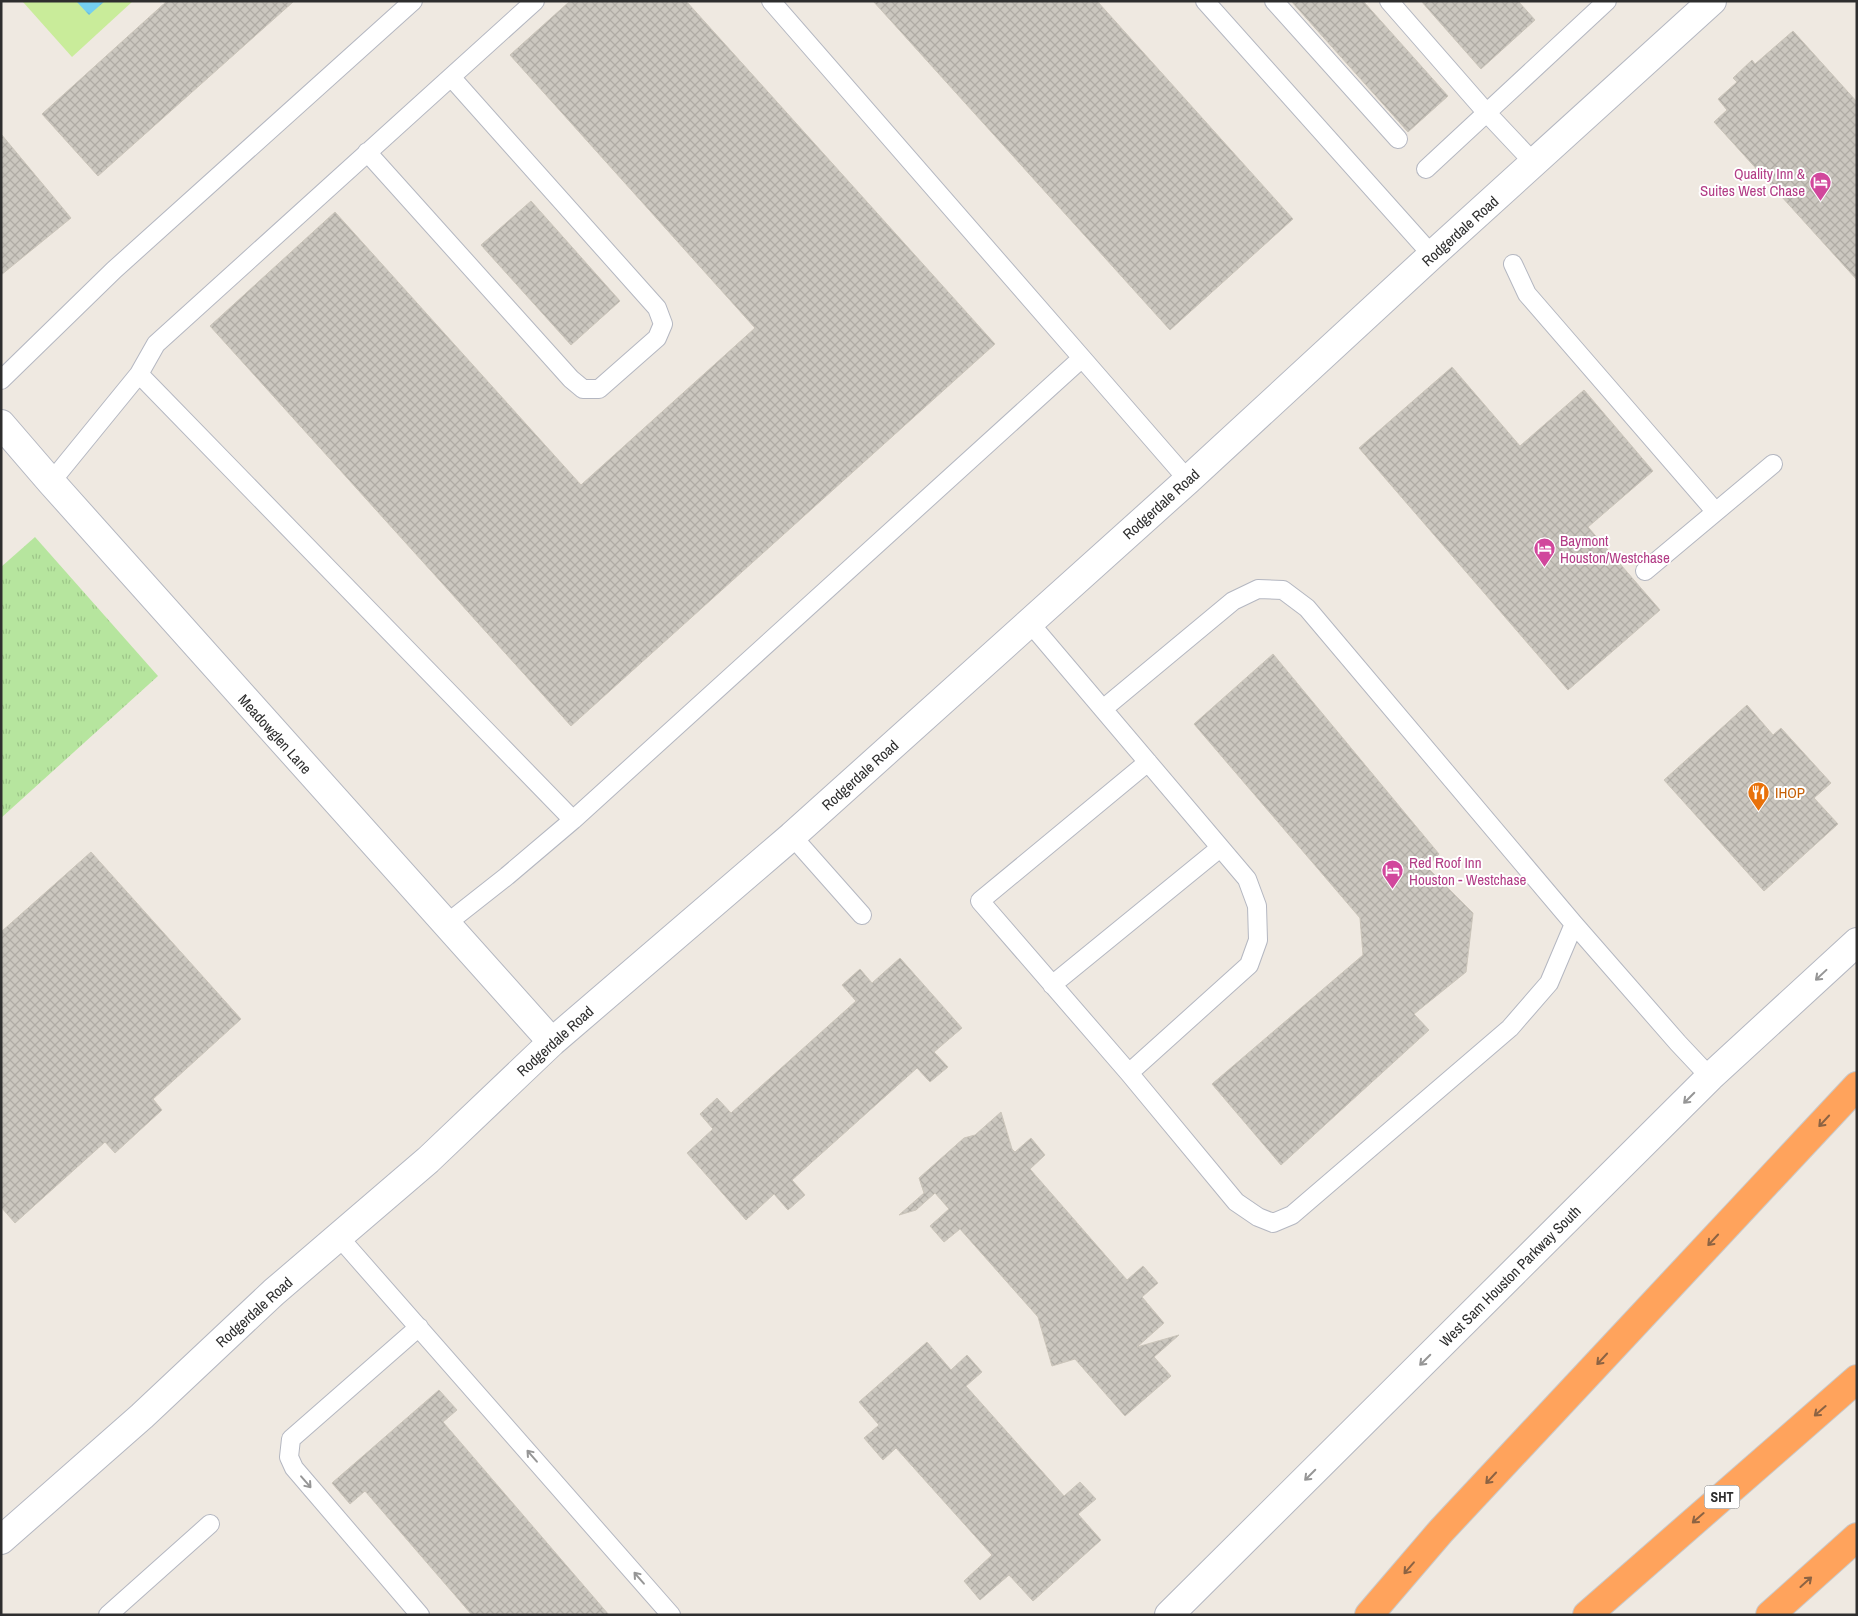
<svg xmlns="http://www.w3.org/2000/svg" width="1858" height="1616" font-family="'Archivo Narrow',sans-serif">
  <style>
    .grass { fill: url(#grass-tufts) }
    .pitch { fill: #c9ec9a }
    .water { fill: url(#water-ripples) }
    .building { fill: url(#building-cross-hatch); stroke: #cbc5ba }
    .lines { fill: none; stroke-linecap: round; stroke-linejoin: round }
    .service-casing { stroke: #b4b7c1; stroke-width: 20 }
    .tertiary-casing { stroke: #b4b7c1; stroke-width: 30 }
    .secondary-casing { stroke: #b4b7c1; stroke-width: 30 }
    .motorway-casing { stroke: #c9c9c9; stroke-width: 30 }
    .service { stroke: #fff; stroke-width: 18 }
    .tertiary { stroke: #fff; stroke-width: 28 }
    .secondary { stroke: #fff; stroke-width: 28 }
    .motorway { stroke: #ffa35c; stroke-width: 28 }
    .oneway { stroke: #969696 }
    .oneway2 { stroke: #8c6343 }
    .labels { text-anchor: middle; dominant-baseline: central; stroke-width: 4; stroke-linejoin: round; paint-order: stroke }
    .shield { fill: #fff; stroke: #6d6d6d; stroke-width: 1 }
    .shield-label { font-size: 14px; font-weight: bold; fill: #2e2e2e }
    .hotel-label { font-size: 15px; fill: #b23c85; stroke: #fff; text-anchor: start }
    .street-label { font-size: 15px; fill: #2e2e2e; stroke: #fff }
    .food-label { font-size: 15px; fill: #c56008; stroke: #fff; text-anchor: start }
  </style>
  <defs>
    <pattern id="grass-tufts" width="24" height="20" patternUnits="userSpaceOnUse" patternTransform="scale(1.25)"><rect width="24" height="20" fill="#b6e59e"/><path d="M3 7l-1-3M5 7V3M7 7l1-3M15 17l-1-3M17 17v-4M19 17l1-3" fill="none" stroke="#9dc588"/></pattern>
    <pattern id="water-ripples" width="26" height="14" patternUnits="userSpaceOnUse" patternTransform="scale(1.25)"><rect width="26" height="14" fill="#75cff0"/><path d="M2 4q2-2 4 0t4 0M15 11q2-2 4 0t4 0" fill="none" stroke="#66b2ce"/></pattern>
    <pattern id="building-cross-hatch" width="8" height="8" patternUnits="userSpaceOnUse" patternTransform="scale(1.25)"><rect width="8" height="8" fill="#cbc7bf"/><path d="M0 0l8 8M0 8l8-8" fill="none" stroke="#afaba4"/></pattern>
  </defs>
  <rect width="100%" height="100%" fill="#efe9e1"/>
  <path class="grass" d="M35 537 158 676 1 818V567Z"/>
  <path class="pitch" d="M25 1H133L72 57 23 2Z"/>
  <path class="water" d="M76 1H105L89 15Z"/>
  <path class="building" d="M167 1 293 2 98 176 42 114Z
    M570 1H686L995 344 571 726 210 326 335 212 581 485 755 328 510 55Z
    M873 1H1097L1293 219 1170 330Z
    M1291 1H1363L1448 96 1408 132Z
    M1421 1H1518L1535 20 1481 69Z
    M1793 31 1857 102V280L1714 122 1727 110 1718 99 1737 82 1733 78 1752 60 1755 64Z
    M1 134 71 218 1 275Z
    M531 201 620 301 571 345 481 245Z
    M1452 367 1520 446 1584 390 1653 471 1588 527 1660 610 1568 690 1359 448Z
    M1273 654 1439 854 1427 867 1473 913 1466 972 1414 1014 1429 1030 1281 1165 1212 1084 1363 955 1360 918 1194 724Z
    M1747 705 1773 735 1781 728 1831 783 1814 798 1838 824 1764 891 1664 780Z
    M91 852 241 1019 153 1099 162 1110 115 1153 105 1142 15 1223 1 1207V932Z
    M900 958 962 1028 934 1052 948 1067 930 1082 917 1068 792 1180 805 1195 788 1210 774 1194 746 1220 687 1153 713 1129 700 1114 717 1098 731 1113 856 1001 842 985 860 969 872 983Z
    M1001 1112 1012 1149 1015 1152 1031 1138 1045 1155 1030 1169 1127 1280 1143 1266 1158 1283 1142 1297 1164 1323 1137 1347 1179 1335 1154 1357 1171 1376 1125 1416 1075 1359 1052 1366 1038 1317 960 1229 944 1242 930 1226 949 1209 935 1193 916 1210 899 1215 924 1193 919 1178 964 1138 975 1135Z
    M927 1342 951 1370 967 1355 982 1372 966 1386 1064 1496 1080 1482 1096 1499 1078 1514 1101 1540 1033 1601 1009 1575 980 1600 964 1581 992 1555 896 1448 883 1460 864 1438 879 1425 859 1402Z
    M439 1390 457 1410 443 1422 609 1615H472L365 1491 350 1504 332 1483Z"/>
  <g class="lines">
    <defs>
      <path id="service" d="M1205 1 1432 255
        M1274 1 1398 139
        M1389 1 1486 112 1534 163
        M367 152 571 379 583 389H599L657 338 663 324 657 308 451 77
        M1426 169 1607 1
        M1513 264 1527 294 1715 511
        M1082 358 1188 480
        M139 374 156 344 535 1
        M1 380 114 270 413 1
        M51 482 139 374 573 820
        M1645 571 1773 464
        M1029 622 1247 879 1257 906 1258 940 1249 965 1129 1073
        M1103 709 1233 601 1258 589 1283 590 1307 608 1574 924 1678 1043 1710 1077
        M1148 762 980 901 1129 1073 1236 1202 1258 1217 1273 1223 1292 1215 1510 1028 1549 983 1574 924
        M792 836 862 915
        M446 924 507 876 573 820 1082 358 771 1
        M1052 985 1220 848
        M339 1237 671 1615
        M419 1327 291 1439 289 1457 294 1468 420 1615
        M108 1615 210 1524"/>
      <path id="tertiary" d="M1 424 51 482 552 1042
        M1 1540 142 1416 274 1292 428 1160 552 1042 792 836 1188 480 1432 255 1712 1"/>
      <path id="secondary" d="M1169 1615 1710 1077 1857 942"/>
      <path id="motorway" d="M1369 1615 1441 1531 1857 1086
        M1587 1615 1857 1379
        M1770 1615 1857 1537"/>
    </defs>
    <use href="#service" class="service-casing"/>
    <use href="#tertiary" class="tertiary-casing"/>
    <use href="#secondary" class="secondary-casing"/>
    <use href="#motorway" class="motorway-casing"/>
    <use href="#service" class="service"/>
    <use href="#tertiary" class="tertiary"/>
    <use href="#secondary" class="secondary"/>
    <use href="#motorway" class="motorway"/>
  </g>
  <defs><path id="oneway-shaft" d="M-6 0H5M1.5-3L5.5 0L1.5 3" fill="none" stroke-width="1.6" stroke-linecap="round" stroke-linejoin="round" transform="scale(1.25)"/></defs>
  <g class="oneway">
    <use href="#oneway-shaft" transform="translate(1821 975) rotate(137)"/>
    <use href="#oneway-shaft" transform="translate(1689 1098) rotate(135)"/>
    <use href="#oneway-shaft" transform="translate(1425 1360) rotate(135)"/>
    <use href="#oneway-shaft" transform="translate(532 1456) rotate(-131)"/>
    <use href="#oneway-shaft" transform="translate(1310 1475) rotate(135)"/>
    <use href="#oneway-shaft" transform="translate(306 1482) rotate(49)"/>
    <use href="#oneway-shaft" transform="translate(639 1578) rotate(-131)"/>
  </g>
  <g class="oneway2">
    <use href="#oneway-shaft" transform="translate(1824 1121) rotate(133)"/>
    <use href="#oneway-shaft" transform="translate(1713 1240) rotate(133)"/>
    <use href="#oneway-shaft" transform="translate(1602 1359) rotate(133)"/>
    <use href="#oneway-shaft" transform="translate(1820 1411) rotate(139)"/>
    <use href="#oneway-shaft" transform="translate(1491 1478) rotate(133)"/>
    <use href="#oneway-shaft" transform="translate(1698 1518) rotate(139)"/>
    <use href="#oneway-shaft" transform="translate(1409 1568) rotate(131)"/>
    <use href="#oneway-shaft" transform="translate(1806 1582) rotate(-42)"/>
  </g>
  <defs>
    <symbol id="hotel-pin" viewBox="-11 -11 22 30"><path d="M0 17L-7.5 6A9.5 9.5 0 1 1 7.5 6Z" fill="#d1479c" stroke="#fff"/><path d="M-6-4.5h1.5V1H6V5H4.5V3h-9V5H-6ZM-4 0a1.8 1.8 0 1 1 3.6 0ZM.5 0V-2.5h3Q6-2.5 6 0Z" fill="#fff"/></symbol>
    <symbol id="restaurant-pin" viewBox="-11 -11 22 30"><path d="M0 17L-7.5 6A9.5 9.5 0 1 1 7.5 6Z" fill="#e8710a" stroke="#fff"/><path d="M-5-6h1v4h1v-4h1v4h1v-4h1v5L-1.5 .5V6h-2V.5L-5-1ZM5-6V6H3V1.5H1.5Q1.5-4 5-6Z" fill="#fff"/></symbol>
  </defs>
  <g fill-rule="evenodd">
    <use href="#hotel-pin" x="1808" y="170" width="25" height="34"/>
    <use href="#hotel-pin" x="1532" y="536" width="25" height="34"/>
    <use href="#restaurant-pin" x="1746" y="780" width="25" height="34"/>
    <use href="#hotel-pin" x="1380" y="858" width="25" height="34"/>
  </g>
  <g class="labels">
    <rect class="shield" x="1704.5" y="1485.5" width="35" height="23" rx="4"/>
    <g class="shield-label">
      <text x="1722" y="1497">SHT</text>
    </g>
    <g class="hotel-label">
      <text x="1805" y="173" text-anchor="end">Quality Inn &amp;<tspan x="1805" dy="17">Suites West Chase</tspan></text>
      <text x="1560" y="540">Baymont<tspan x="1560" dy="17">Houston/Westchase</tspan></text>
      <text x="1409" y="862">Red Roof Inn<tspan x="1409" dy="17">Houston - Westchase</tspan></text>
    </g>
    <g class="street-label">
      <text transform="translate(1460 231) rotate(-42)">Rodgerdale Road</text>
      <text transform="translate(1161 504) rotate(-42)">Rodgerdale Road</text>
      <text transform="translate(275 734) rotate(48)">Meadowglen Lane</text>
      <text transform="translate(860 775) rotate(-42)">Rodgerdale Road</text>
      <text transform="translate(555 1041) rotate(-42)">Rodgerdale Road</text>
      <text transform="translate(1510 1276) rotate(-45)">West Sam Houston Parkway South</text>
      <text transform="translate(254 1312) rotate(-42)">Rodgerdale Road</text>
    </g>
    <g class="food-label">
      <text x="1775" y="792">IHOP</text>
    </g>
  </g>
  <rect width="1858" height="1616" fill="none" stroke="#2e2e2e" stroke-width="5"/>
</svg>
